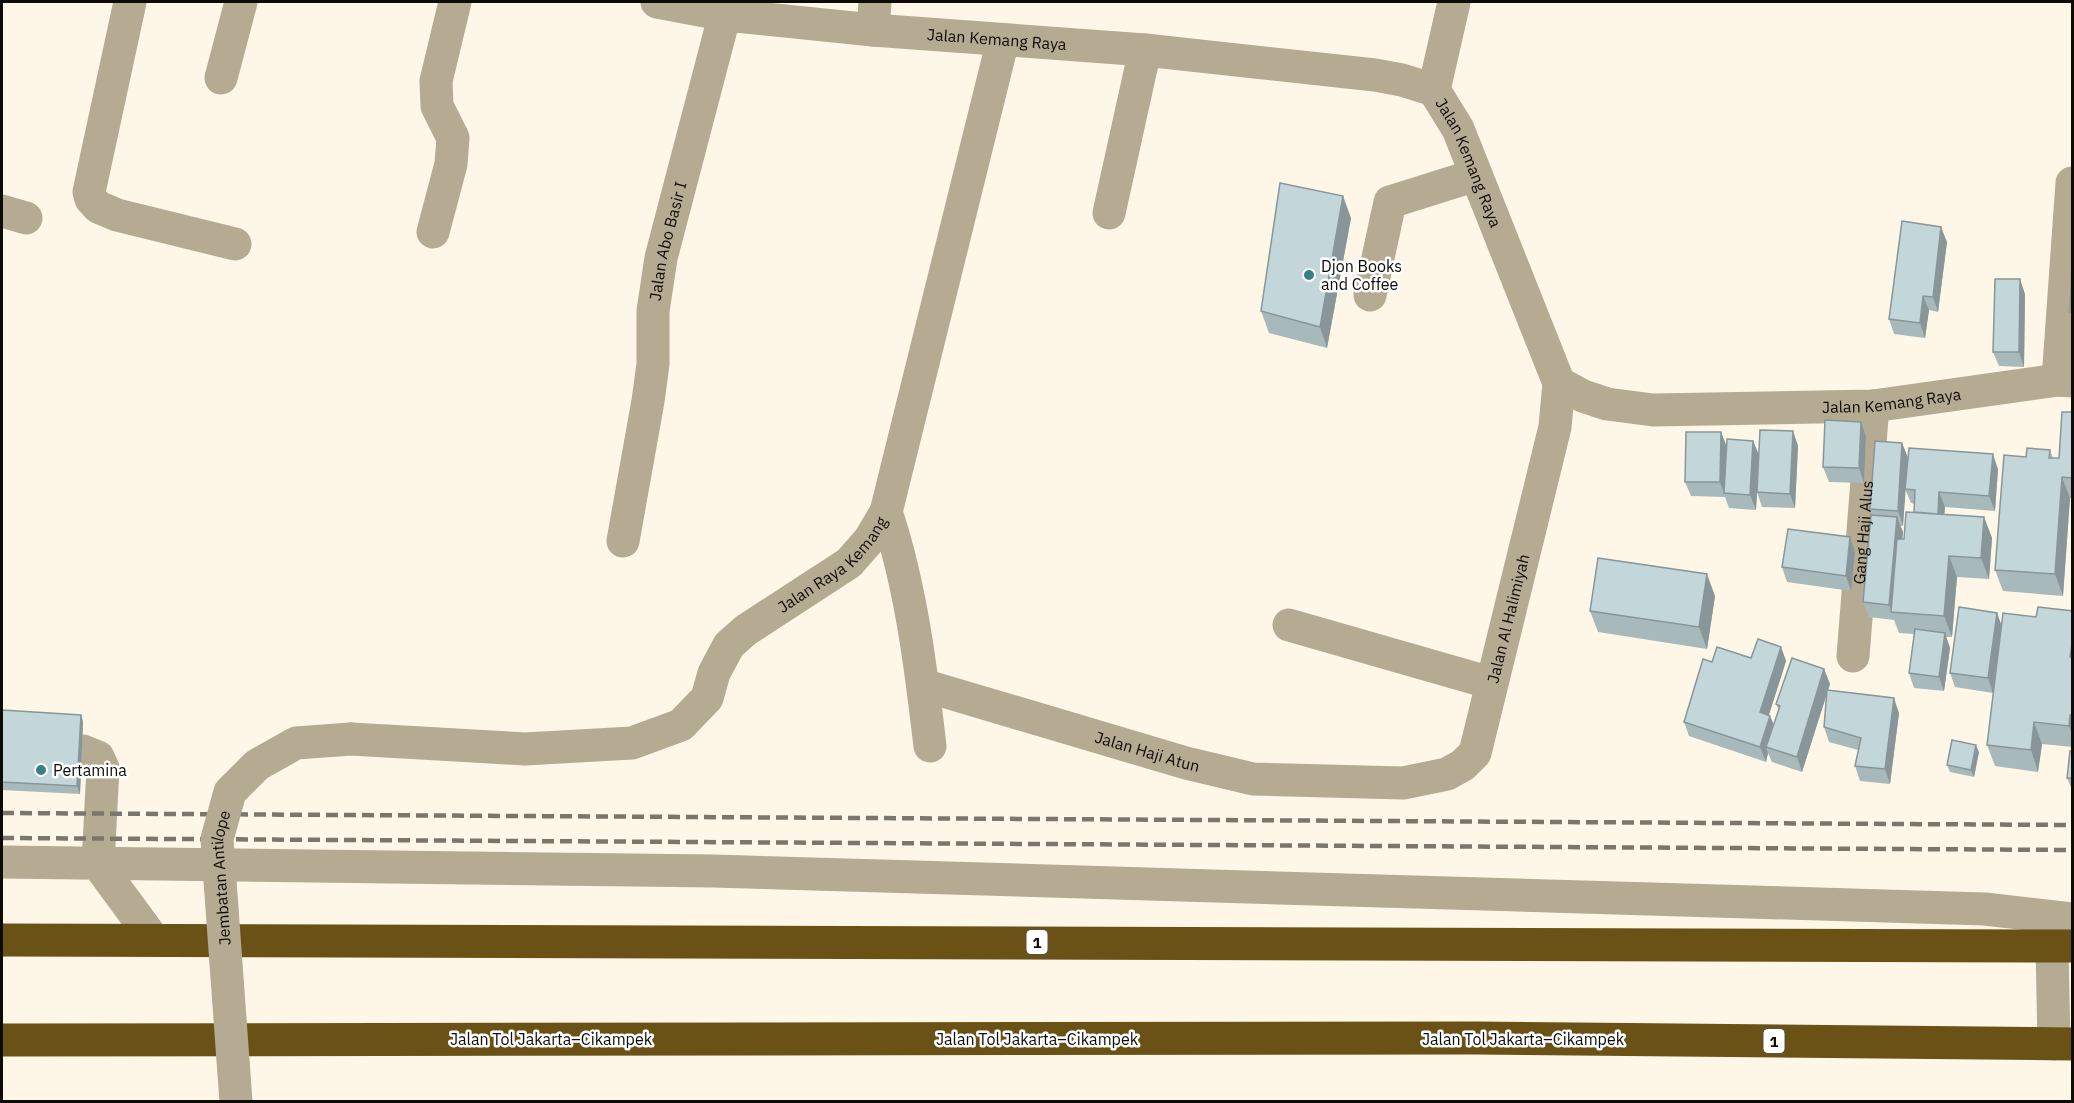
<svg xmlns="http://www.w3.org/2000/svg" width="2074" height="1103" font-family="'IBM Plex Sans',sans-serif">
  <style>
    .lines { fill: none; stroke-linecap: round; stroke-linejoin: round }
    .minor { stroke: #b5aa92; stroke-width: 33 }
    .highway { stroke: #6a5217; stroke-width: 33 }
    .rail { stroke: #7b766c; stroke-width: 4.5; stroke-dasharray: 12 6; stroke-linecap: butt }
    .minor-bridge { stroke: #b5aa92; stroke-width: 33 }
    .wall { fill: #a8b9bc; fill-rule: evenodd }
    .shaded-wall { fill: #889699 }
    .building { fill: #c3d7db; stroke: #889699; stroke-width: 1.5 }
    .poi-dot { fill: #387f89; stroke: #fff; stroke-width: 2 }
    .labels { text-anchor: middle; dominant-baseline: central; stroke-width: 5; stroke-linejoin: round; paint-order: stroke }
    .shield { fill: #fff; stroke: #565451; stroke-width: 1.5 }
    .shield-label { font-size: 15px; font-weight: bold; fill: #0e0b07 }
    .street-label { font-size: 16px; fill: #0e0b07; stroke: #fff }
    .poi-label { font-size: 16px; fill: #0e0b07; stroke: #fff; text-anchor: start }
  </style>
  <rect width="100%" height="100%" fill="#fef7e7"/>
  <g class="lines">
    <g class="minor">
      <path d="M130 2 89 192 91 199 98 207 117 215 235 244"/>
      <path id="s1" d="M657 2 726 15 873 30 1145 50 1375 75 1402 80 1434 90 1458 129 1559 383 1583 396 1607 404 1653 410 1873 406 2058 380 2072 381"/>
      <path d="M873 30 875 2"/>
      <path d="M221 78 241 2"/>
      <path d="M1434 90 1454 2"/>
      <path d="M2 211 26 218"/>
      <path d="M1109 213 1145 50"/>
      <path d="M433 232 451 164 453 138 437 106 436 81 455 2"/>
      <path d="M1370 295 1390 202 1476 175"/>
      <path d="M2058 380 2072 183"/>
      <path d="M886 512C911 586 921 669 930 746"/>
      <path id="s2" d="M623 541 648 401 653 364V311L661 258 728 2"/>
      <path d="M1289 625 1491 683"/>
      <path id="s3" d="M1853 656 1873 406"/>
      <path id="s4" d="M923 685 1186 763 1253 779 1403 783 1447 774 1463 765 1475 753 1555 427 1559 383"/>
      <path id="s5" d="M351 739 525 749 632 743 681 725 707 698 714 673 729 645 746 630 849 563 870 539 886 512 1003 40"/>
      <path d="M83 751 98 757 103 768 98 864 153 939"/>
      <path d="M2 862 713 871 1985 909 2072 919"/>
      <path d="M2052 946 2054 1044"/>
    </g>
    <path class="highway" d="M2 940 2072 946
      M2 1040 1475 1038 2072 1044"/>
    <path class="rail" d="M2 813 2072 825
      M2 838 2072 850"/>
    <path class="minor-bridge" id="s6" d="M236 1102 217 839 230 792 257 765 296 743 351 739"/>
  </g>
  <path class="wall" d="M1351 218 1327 348 1269 333 1261 311Z
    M1947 242 1938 312 1929 310 1925 338 1894 334 1889 319Z
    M2025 294 2024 367 1999 366 1993 352Z
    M2073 412V498H2070L2063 596 2003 591 1995 570 2026 457 2050 450 2053 458H2059Z
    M1861 422 1866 436 1864 483 1829 482 1823 467Z
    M1793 431 1798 446 1795 508 1762 507 1757 492 1756 510 1729 508 1725 497 1691 496 1685 482 1721 432 1726 446 1753 441 1759 455Z
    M1902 443 1908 458 1998 469 1995 511 1945 507 1944 514 1984 517 1992 538 1989 579 1957 577 1952 637H1946L1950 648 1944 691 1914 688 1909 673 1914 634 1899 633 1894 620 1869 617 1863 602 1873 515 1870 509ZM1905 489 1911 503 1914 504V512L1904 539H1902L1903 532 1900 526H1903Z
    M1850 537 1855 552 1851 591 1787 582 1782 567Z
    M1715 596 1707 649 1598 632 1590 611Z
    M2073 611V747L2042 744 2038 772 1995 766 1987 745 1993 693 1955 687 1950 673 1997 613 2001 624Z
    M1781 647 1786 661 1769 715 1774 725 1779 710 1776 704 1824 669 1830 684 1828 690 1899 713 1890 784 1860 781 1855 766 1858 750 1829 742 1824 727 1827 693 1802 772 1772 762 1768 753 1766 762 1689 736 1684 722 1751 658Z
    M2 710 81 715 83 722 80 794 2 790Z
    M2073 751V792L2067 778Z
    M1979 752 1974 777 1950 772 1947 765Z"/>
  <path class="shaded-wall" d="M1343 196 1351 218 1327 348 1320 327Z
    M1941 227 1947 242 1938 312 1933 297Z
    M2020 279 2025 294 2024 367 2019 352Z
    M1923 296 1929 310 1925 338 1920 323Z
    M1861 422 1866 436 1864 483 1859 468Z
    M1793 431 1798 446 1795 508 1790 494Z
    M1721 432 1727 447 1724 493 1720 482Z
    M1753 441 1759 455 1756 510 1750 495Z
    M1902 443 1908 458 1903 526 1898 511Z
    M1993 454 1998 469 1995 511 1989 496Z
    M2062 477 2070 498 2063 596 2055 574Z
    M1939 492 1945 507 1943 533 1937 518Z
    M1897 517 1903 532 1895 612H1892L1889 605Z
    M1984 517 1992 538 1989 579 1981 558Z
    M1850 537 1855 552 1851 591 1846 576Z
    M1949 556 1957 577 1952 637 1944 616Z
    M1707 574 1715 596 1707 649 1699 627Z
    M1997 613 2002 627 1993 693 1988 678Z
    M1945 633 1950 648 1944 691 1939 677Z
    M2073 638V663L2070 657Z
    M1781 647 1786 661 1765 727 1760 712Z
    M1824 669 1830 684 1802 772 1797 757Z
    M1894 698 1899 713 1890 784 1885 769Z
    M81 715 83 722 80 794 77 786Z
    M2070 715 2073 722V737L2069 726Z
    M1770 716 1776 730 1766 747 1768 753 1766 762 1760 747Z
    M2034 722 2042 744 2038 772 2031 750Z
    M1976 745 1979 752 1974 777 1971 770Z"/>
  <path class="building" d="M1280 183 1343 196 1320 327 1261 311Z
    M1902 221 1941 227 1933 297 1923 296 1920 323 1889 319Z
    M2073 239V312H2070Z
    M1995 279H2020L2019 352H1993Z
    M2062 412H2073V478L2062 477 2055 574 1995 570 2004 455 2026 457 2027 448 2050 450 2049 458H2059Z
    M1825 420 1861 422 1859 468 1823 467Z
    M1760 430 1793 431 1790 494 1757 492Z
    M1686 432H1721L1720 482H1685Z
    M1727 439 1753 441 1750 495 1724 493Z
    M1875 441 1902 443 1898 511 1870 509Z
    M1909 448 1993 454 1989 496 1939 492 1938 514 1914 512 1915 490 1905 489Z
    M1906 512 1984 517 1981 558 1949 556 1944 616 1891 612 1897 539H1904Z
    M1871 515 1897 517 1889 605 1863 602Z
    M1788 529 1850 537 1846 576 1782 567Z
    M1598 558 1707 574 1699 627 1590 611Z
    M1959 607 1997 613 1988 678 1950 673Z
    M2038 607 2073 611V638L2070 657H2073V715H2070L2069 726 2034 722 2031 750 1987 745 2003 613 2036 617Z
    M1915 629 1945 633 1939 677 1909 673Z
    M1758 639 1781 647 1760 712 1770 716 1760 747 1684 722 1703 659 1712 662 1717 647 1751 658Z
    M1792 658 1824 669 1797 757 1766 747 1780 706 1776 704Z
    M1827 690 1894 698 1885 769 1855 766 1861 738 1824 727Z
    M2 710 81 715 77 786 2 782Z
    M1952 740 1976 745 1971 770 1947 765Z
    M2070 751H2073V778H2067Z"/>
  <g class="poi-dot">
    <circle cx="1309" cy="275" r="6"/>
    <circle cx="41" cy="770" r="6"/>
  </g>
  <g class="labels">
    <g class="shield">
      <rect x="1026.5" y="930" width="21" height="24" rx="4.5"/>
      <rect x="1763.5" y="1029" width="21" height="24" rx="4.5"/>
    </g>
    <g class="shield-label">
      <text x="1037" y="942">1</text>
      <text x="1774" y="1041">1</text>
    </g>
    <g class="street-label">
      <text stroke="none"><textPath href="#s1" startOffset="342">Jalan Kemang Raya</textPath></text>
      <text stroke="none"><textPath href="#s1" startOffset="864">Jalan Kemang Raya</textPath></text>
      <text stroke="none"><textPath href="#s2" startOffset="304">Jalan Abo Basir I</textPath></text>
      <text stroke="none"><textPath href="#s1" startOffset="1440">Jalan Kemang Raya</textPath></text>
      <text stroke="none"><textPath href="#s3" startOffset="124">Gang Haji Alus</textPath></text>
      <text stroke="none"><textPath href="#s5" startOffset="561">Jalan Raya Kemang</textPath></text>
      <text stroke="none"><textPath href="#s4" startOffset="712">Jalan Al Halimiyah</textPath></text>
      <text stroke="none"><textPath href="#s4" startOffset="234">Jalan Haji Atun</textPath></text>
      <text stroke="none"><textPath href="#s6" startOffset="225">Jembatan Antilope</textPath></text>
      <text x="551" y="1039">Jalan Tol Jakarta–Cikampek</text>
      <text x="1037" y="1039">Jalan Tol Jakarta–Cikampek</text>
      <text x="1523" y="1039">Jalan Tol Jakarta–Cikampek</text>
    </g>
    <g class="poi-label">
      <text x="1321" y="266">Djon Books<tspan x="1321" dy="18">and Coffee</tspan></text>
      <text x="53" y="770">Pertamina</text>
    </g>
  </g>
  <rect width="2074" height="1103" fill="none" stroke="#0e0b07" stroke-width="6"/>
</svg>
